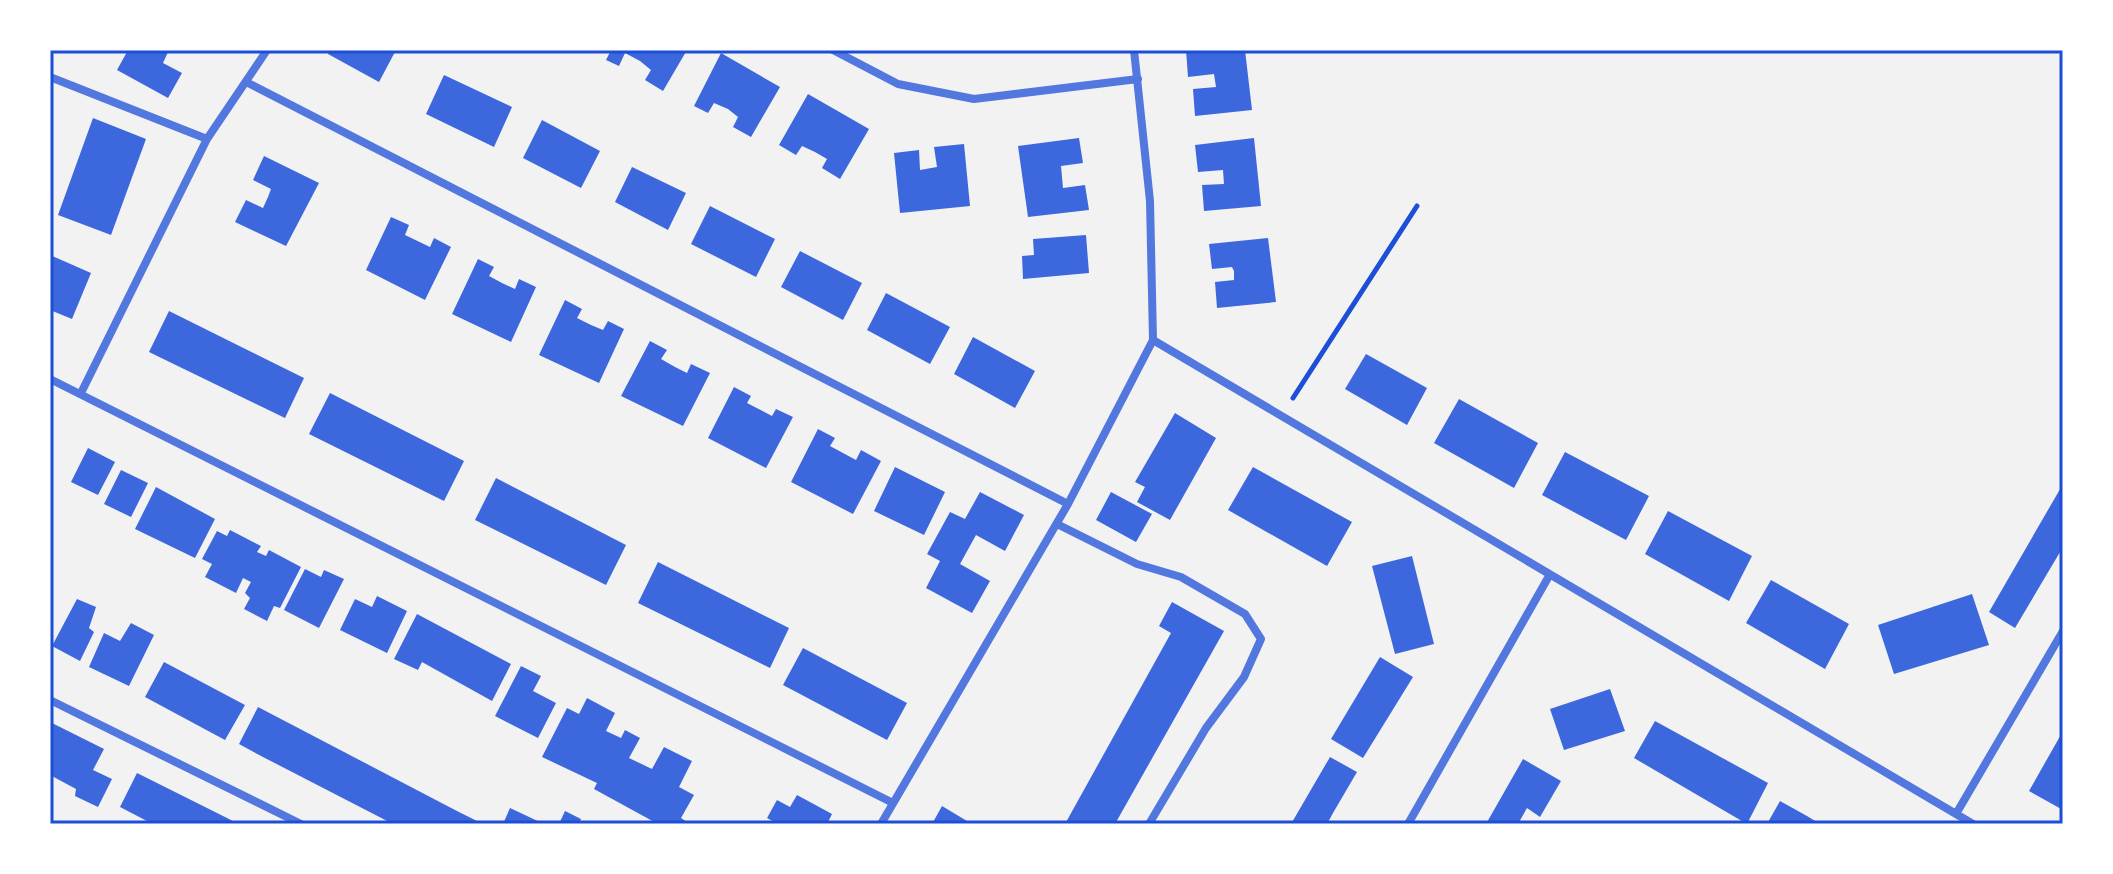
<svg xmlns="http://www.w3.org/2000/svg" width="2113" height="874" font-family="Manrope,sans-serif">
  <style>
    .building { fill: #3d67dc }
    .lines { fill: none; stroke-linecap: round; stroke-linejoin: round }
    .path { stroke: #1d4ed8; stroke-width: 5 }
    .minor { stroke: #5277de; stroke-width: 8 }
    .neatline { fill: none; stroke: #1d4ed8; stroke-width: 3 }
  </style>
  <rect width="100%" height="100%" fill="#f2f2f2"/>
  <path class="building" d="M128 50H169L163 63 182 73 168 98 117 70Z
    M330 50H396L379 82 328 54Z
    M611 50H687L663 91 645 80 651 70 640 61 625 53 619 66 606 60Z
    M1186 50H1245L1252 110 1195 116 1193 89 1216 87 1214 74 1188 77Z
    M721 53 780 87 751 137 733 127 738 117 728 109 714 103 708 113 694 106Z
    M444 75 512 107 494 147 426 114Z
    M808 94 869 129 840 179 822 168 827 159 815 152 802 146 796 155 779 145Z
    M93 118 146 139 111 235 58 215Z
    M542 120 600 151 581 188 523 158Z
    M1079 138 1083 163 1061 166 1063 188 1085 185 1089 210 1028 217 1018 146Z
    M1254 138 1261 206 1204 211 1202 185 1224 184 1223 170 1198 172 1195 145Z
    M964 144 970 206 900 213 894 153 919 150 920 170 937 167 934 147Z
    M264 156 319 183 286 246 235 222 246 200 263 208 268 197 271 189 253 180Z
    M632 167 686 193 668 230 615 202Z
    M710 206 775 239 756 277 691 244Z
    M391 217 409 225 405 235 430 247 434 238 451 247 425 300 366 270Z
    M1086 235 1089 273 1023 279 1022 256 1034 255 1033 239Z
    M1268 238 1276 302 1217 308 1215 282 1234 280V271L1232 267 1212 269 1209 244Z
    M800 251 862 283 843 320 781 287Z
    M50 255 91 273 72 319 50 310Z
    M478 259 494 267 489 276 502 283 515 289 519 279 536 287 511 342 452 314Z
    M886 293 950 327 930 364 867 330Z
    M565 300 582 309 577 318 591 325 603 330 608 321 624 329 599 383 539 355Z
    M169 311 304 378 285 418 149 352Z
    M973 337 1035 371 1015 408 954 374Z
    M650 341 667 350 661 359 675 367 687 373 691 364 710 373 683 426 621 396Z
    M1366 354 1427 388 1407 425 1345 389Z
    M734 387 751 396 747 403 772 416 776 409 793 417 766 468 708 438Z
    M330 393 464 461 444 501 309 434Z
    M1459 399 1538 443 1514 488 1434 443Z
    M1175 413 1216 438 1170 520 1137 502 1145 487 1135 482Z
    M818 429 835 438 830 446 856 460 861 450 881 461 853 514 791 482Z
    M88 448 115 462 98 495 71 482Z
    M1565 452 1649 496 1626 540 1542 495Z
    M895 467 945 492 924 535 874 511Z
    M1253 467 1352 522 1327 566 1228 510Z
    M121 470 148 483 131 517 104 504Z
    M496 478 626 545 606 585 475 520Z
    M2063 484V547L2015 628 1989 612Z
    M156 487 215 519 195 558 135 529Z
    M980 492 1024 515 1005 551 976 535 960 564 990 581 972 613 926 588 940 561 927 554 950 512 965 519Z
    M1111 492 1152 514 1136 542 1096 520Z
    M1668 511 1752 556 1729 601 1645 554Z
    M230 530 261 546 257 552 266 556 269 550 301 567 280 608 274 606 267 621 244 609 250 598 245 593 251 582 243 578 236 593 205 577 212 564 202 559 217 531 227 536Z
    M1412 556 1434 644 1395 654 1372 566Z
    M658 562 789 628 770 668 638 603Z
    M305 569 321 577 324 570 344 579 319 628 284 610Z
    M1771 580 1849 624 1825 669 1746 623Z
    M1972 594 1989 645 1894 674 1878 625Z
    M377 596 407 611 387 653 340 630 355 599 372 607Z
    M77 599 96 607 89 628 94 632 80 661 52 646Z
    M1172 602 1224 631 1115 824H1065L1171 633 1159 626Z
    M417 614 511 664 492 701 422 662 418 670 394 659Z
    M131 623 154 635 129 686 89 667 104 633 120 641Z
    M803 648 907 703 887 740 783 685Z
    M1380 657 1413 677 1363 758 1331 739Z
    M164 662 245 705 225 740 145 697Z
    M521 666 541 676 533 691 556 703 538 738 495 716Z
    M1610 689 1625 731 1564 750 1550 709Z
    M587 698 615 713 606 731 621 738 625 730 640 738 629 758 652 769 664 747 692 761 679 787 694 795 681 818 690 824H658L594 789 597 783 542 757 567 708 579 714Z
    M258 707 455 810 483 824H393L263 757 239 744Z
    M1655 721 1768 783 1747 824 1634 758Z
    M50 722 104 749 93 770 112 779 98 807 75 796 76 789 50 775Z
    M2063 731V810L2029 791Z
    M1330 757 1357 772 1333 813 1327 824H1291Z
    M1523 759 1561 781 1540 817 1527 808 1518 824H1486Z
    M137 773 229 819 238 824H153L145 820 120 807Z
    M797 795 832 814 827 824H778L767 818 777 800 790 807Z
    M1780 801 1807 816 1820 824H1767Z
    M942 806 972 824H932Z
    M510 808 544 824H503Z
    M565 811 581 819 579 824H559Z"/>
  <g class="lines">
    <path class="path" d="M1293 398 1417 206"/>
    <path class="minor" d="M833 50 898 84 974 99 1138 79
      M50 77 207 139
      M248 83 1068 504
      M1153 340 1973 824
      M50 379 893 803
      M81 393 207 139 267 50
      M1057 524 1137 564 1181 577 1245 614 1261 639 1244 677 1206 728 1149 824
      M50 700 301 824
      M1956 814 2063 631
      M881 824 1068 504 1153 340 1150 201 1134 50
      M1408 824 1549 576"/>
  </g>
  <rect width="2113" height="874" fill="none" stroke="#ffffff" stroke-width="104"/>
  <rect x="52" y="52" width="2009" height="770" class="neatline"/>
</svg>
